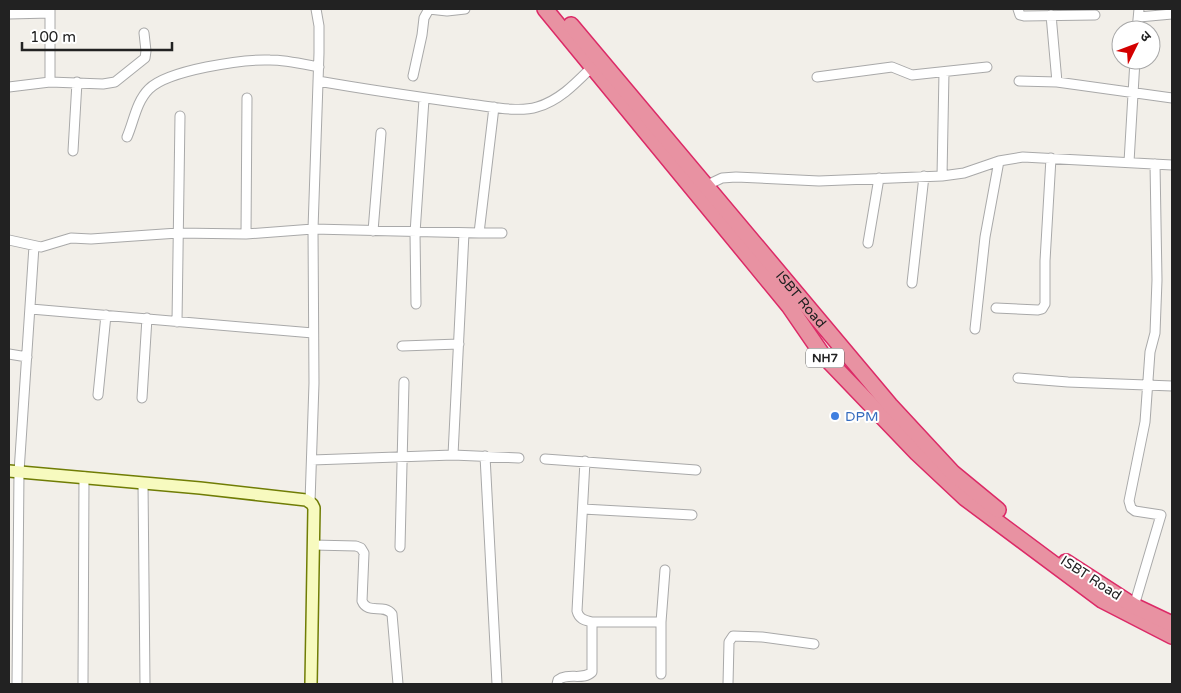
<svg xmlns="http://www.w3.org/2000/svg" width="1181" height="693" font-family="'Varela Round','Noto Sans Devanagari',sans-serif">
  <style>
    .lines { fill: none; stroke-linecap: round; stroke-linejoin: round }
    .street-casing { stroke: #a9a9a9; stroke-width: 11 }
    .secondary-casing { stroke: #707d05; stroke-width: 14 }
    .highway-casing { stroke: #dc2a67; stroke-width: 18 }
    .street { stroke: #fff; stroke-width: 9 }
    .secondary { stroke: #f7fabf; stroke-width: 11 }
    .highway { stroke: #e892a2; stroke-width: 15 }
    .shop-dot { fill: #3f7fe0; stroke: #fff; stroke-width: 2 }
    .labels { text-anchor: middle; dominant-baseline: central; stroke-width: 4; stroke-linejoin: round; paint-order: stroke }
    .shield { fill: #fff; stroke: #646464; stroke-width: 1 }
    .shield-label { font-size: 12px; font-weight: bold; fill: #222 }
    .street-label { font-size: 14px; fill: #222; stroke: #fff }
    .shop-label { font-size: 14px; fill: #366cbe; stroke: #fff; text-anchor: start }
  </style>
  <rect width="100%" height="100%" fill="#f2efe9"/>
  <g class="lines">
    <defs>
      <path id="street" d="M50 9V82L103 84 115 82 145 58 146 51 144 33
        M429 9 447 11 465 9
        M1018 9 1020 15 1024 16 1095 15
        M9 14 50 13
        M1051 15 1057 82
        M1139 17 1172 14
        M1137 30 1139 9
        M413 76 422 35 424 18 429 9
        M817 77 892 67 912 75 987 67
        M318 81C369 90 418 97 469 104 488 106 518 113 537 107 559 101 576 83 592 67
        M1019 81 1057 82 1172 98
        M9 87 50 82
        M127 137C134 121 136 102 149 89 168 70 243 59 270 60 286 60 303 64 319 67
        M73 151 77 82
        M1129 162 1135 60
        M942 176 944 72
        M703 187 722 178 736 177 819 181 942 176 964 173 999 161 1023 157 1172 165
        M373 231 381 133
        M479 233H502
        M246 234 247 98
        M9 240 41 247 71 238 91 239 178 233 246 234 313 229 479 233 494 107
        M868 243 879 178
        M912 283 924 176
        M416 304 415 233 424 99
        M996 308 1038 310 1042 309 1045 304V261L1051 158
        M31 309 313 333
        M177 322 180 116
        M975 329 985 237 999 161
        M402 346 459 344
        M9 354 27 357
        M1018 378 1068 382 1172 386
        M98 395 106 315
        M142 398 147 318
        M453 455 464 233
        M485 456 497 684
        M545 459 696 470
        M312 460 453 455 519 458
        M585 461 577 611C579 619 584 620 592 622H661L665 570
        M143 483 145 684
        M310 502 314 383 313 229 319 53V26L316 9
        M583 509 692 515
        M313 545 356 546 361 548 364 553 362 601C368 615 383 603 392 614L398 684
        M400 547 404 382
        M1134 606 1161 515 1135 511 1131 508 1129 501 1145 422 1150 352 1155 333 1157 280 1155 164
        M661 622V674
        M17 684 19 472 34 246
        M83 684 84 477
        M557 684 558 680C568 672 583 681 592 672V622
        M728 684 729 642 733 636 762 637 814 644"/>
      <path id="secondary" d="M9 471 200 488 306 500 312 504 314 508 311 684"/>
      <g id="highway">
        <path d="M545 9 789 306 822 354 917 453 965 498 1102 600 1172 636"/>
        <path id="s1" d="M571 25 890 405 953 473 998 510"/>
        <path d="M1066 562 1134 606 1172 624"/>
      </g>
    </defs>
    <use href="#street" class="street-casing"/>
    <use href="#secondary" class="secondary-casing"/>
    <use href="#highway" class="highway-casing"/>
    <use href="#street" class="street"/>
    <use href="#secondary" class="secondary"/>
    <use href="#highway" class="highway"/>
  </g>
  <circle class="shop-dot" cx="835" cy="416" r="5"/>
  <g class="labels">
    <rect class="shield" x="806" y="348.5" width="38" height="19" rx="4"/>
    <g class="shield-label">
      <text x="825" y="358">NH7</text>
    </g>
    <g class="street-label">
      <text stroke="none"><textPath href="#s1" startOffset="358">ISBT Road</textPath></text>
      <text transform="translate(1091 578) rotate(33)">ISBT Road</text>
    </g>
    <g class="shop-label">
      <text x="845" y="416">DPM</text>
    </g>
  </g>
  <rect width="1181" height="693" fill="none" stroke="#222222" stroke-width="20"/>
  <g transform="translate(1136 45) rotate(48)"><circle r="24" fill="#ffffff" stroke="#a7a7a7"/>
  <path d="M0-4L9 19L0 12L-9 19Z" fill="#d40000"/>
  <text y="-8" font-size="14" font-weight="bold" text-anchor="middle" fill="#222222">उ</text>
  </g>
  <path d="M22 42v8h150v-8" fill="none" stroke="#222222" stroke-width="2.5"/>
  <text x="30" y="42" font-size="15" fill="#222222" stroke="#ffffff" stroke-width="4" paint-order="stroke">100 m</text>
</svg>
